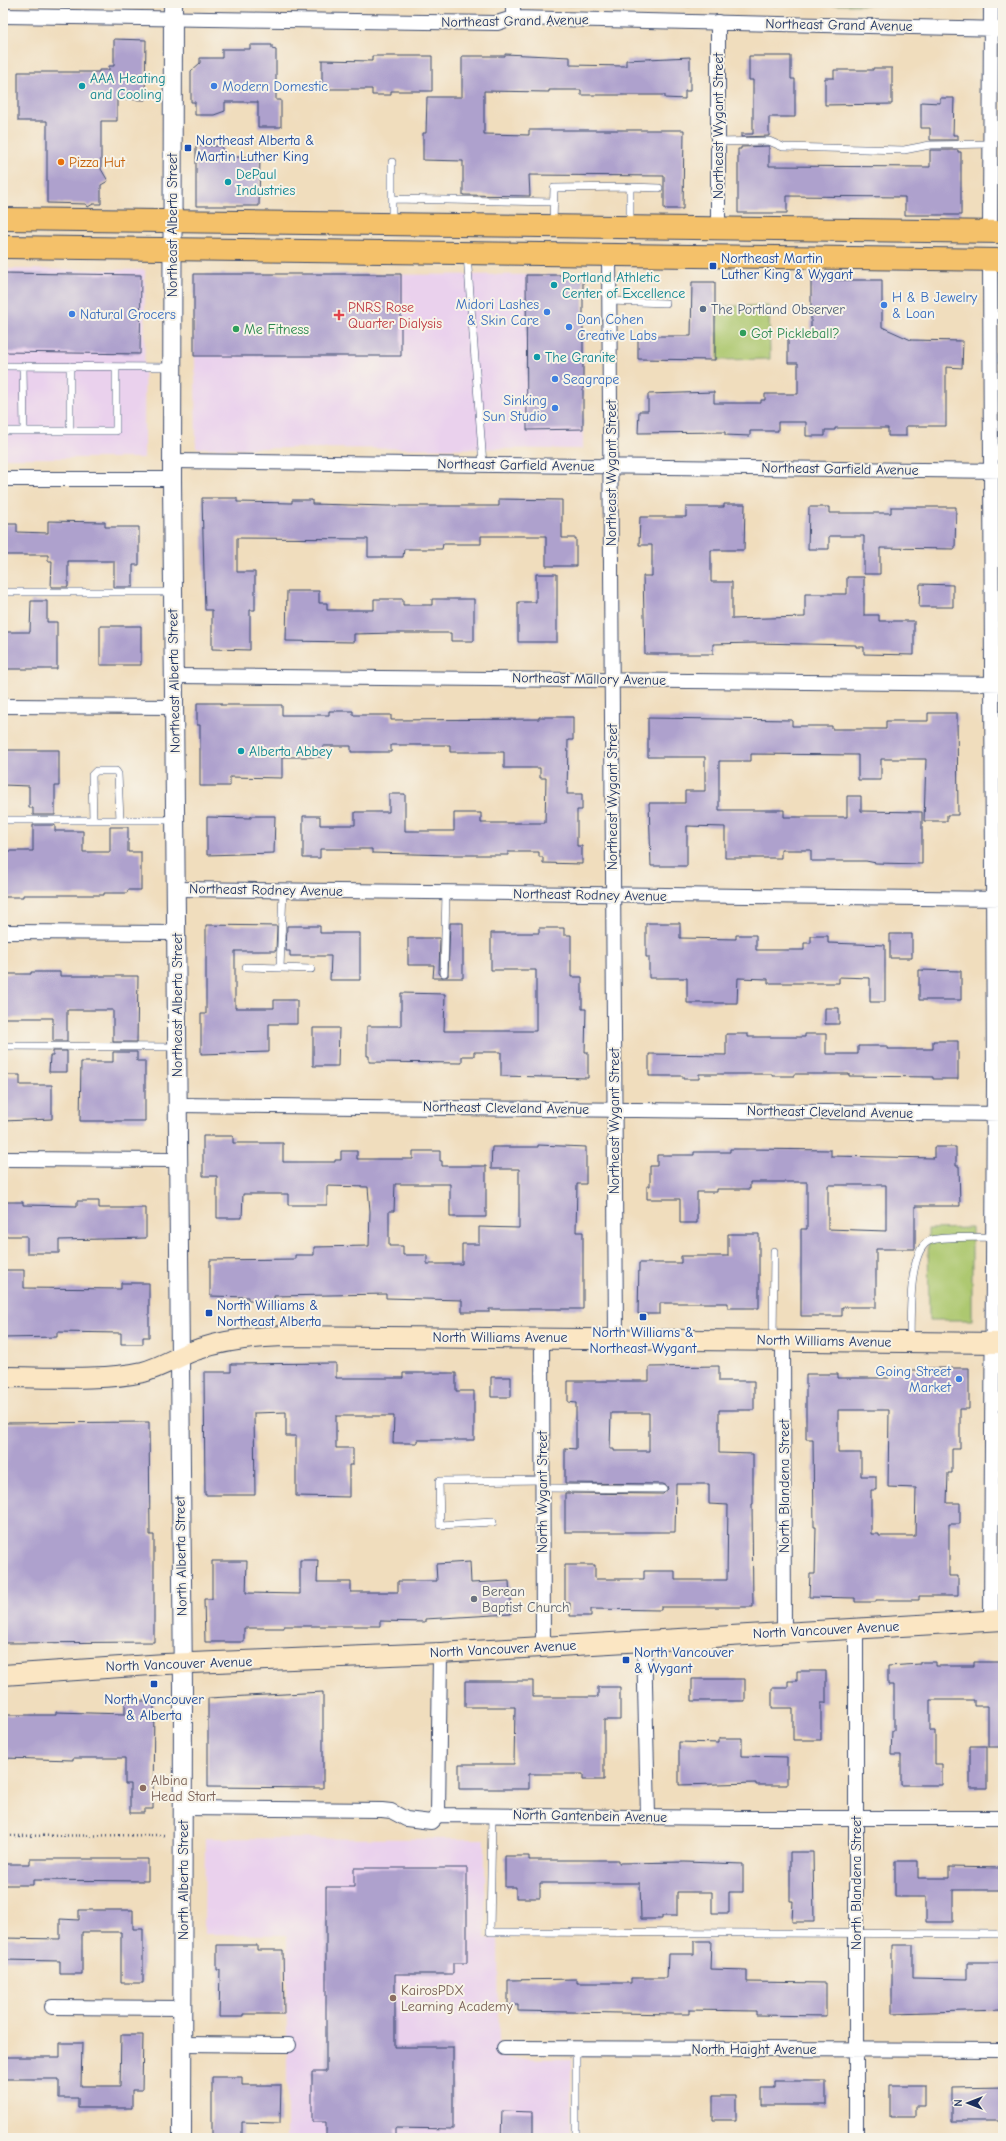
<svg xmlns="http://www.w3.org/2000/svg" width="1006" height="2141" font-family="'Comic Neue',sans-serif">
  <style>
    .built { fill: #ead1ed }
    .green { fill: #adc86f; stroke: #647c66 }
    .building { fill: #aea1cd; fill-rule: evenodd }
    .lines { fill: none; stroke-linecap: round; stroke-linejoin: round }
    .service-casing { stroke: #3b496c; stroke-width: 8 }
    .minor-casing { stroke: #3b496c; stroke-width: 16 }
    .tertiary-casing { stroke: #3b496c; stroke-width: 20 }
    .secondary-casing { stroke: #3b496c; stroke-width: 22 }
    .primary-casing { stroke: #3b496c; stroke-width: 24 }
    .path { stroke: #3b496c; stroke-width: 2.5; stroke-dasharray: 1 3; stroke-linecap: butt }
    .service { stroke: #fff; stroke-width: 7 }
    .minor { stroke: #fff; stroke-width: 14 }
    .tertiary { stroke: #fff; stroke-width: 18 }
    .secondary { stroke: #fbe6c3; stroke-width: 20 }
    .primary { stroke: #f4c16a; stroke-width: 22 }
    .culture-dot { fill: #0f9aa8; stroke: #f7f3e8; stroke-width: 1.5 }
    .shop-dot { fill: #3f7fe0; stroke: #f7f3e8; stroke-width: 1.5 }
    .transit-dot { fill: #1a4fb4; stroke: #f7f3e8; stroke-width: 1.5 }
    .food-dot { fill: #e8710a; stroke: #f7f3e8; stroke-width: 1.5 }
    .service-dot { fill: #5c6f8a; stroke: #f7f3e8; stroke-width: 1.5 }
    .health-dot { fill: #e0444e; stroke: #f7f3e8; stroke-width: 1.5 }
    .leisure-dot { fill: #2e9e5b; stroke: #f7f3e8; stroke-width: 1.5 }
    .worship-dot { fill: #6b7280; stroke: #f7f3e8; stroke-width: 1.5 }
    .education-dot { fill: #8d6e63; stroke: #f7f3e8; stroke-width: 1.5 }
    .labels { text-anchor: middle; dominant-baseline: central; stroke-width: 4; stroke-linejoin: round; paint-order: stroke }
    .street-label { font-size: 14px; fill: #1b2f5e; stroke: #f7f3e8 }
    .culture-label { font-size: 14px; fill: #0d838f; stroke: #f7f3e8; text-anchor: start }
    .shop-label { font-size: 14px; fill: #366cbe; stroke: #f7f3e8; text-anchor: start }
    .transit-label { font-size: 14px; fill: #164399; stroke: #f7f3e8; text-anchor: start }
    .food-label { font-size: 14px; fill: #c56008; stroke: #f7f3e8; text-anchor: start }
    .health-label { font-size: 14px; fill: #be3a42; stroke: #f7f3e8; text-anchor: start }
    .service-label { font-size: 14px; fill: #4e5e75; stroke: #f7f3e8; text-anchor: start }
    .leisure-label { font-size: 14px; fill: #27864d; stroke: #f7f3e8; text-anchor: start }
    .worship-label { font-size: 14px; fill: #5b616d; stroke: #f7f3e8; text-anchor: start }
    .education-label { font-size: 14px; fill: #785e54; stroke: #f7f3e8; text-anchor: start }
  </style>
  <rect width="100%" height="100%" fill="#f7f3e8"/>
  <filter id="ink" filterUnits="userSpaceOnUse"><feTurbulence type="fractalNoise" baseFrequency=".025" numOctaves="2"/><feDisplacementMap in="SourceGraphic" scale="8" xChannelSelector="R" yChannelSelector="G"/><feConvolveMatrix kernelMatrix="1 2 1 2 8 2 1 2 1" color-interpolation-filters="sRGB"/></filter>
  <filter id="wash" filterUnits="userSpaceOnUse"><feTurbulence type="fractalNoise" baseFrequency=".012" numOctaves="4" result="noise"/><feDisplacementMap in="SourceGraphic" scale="16" xChannelSelector="R" yChannelSelector="G"/><feGaussianBlur stdDeviation="0.9" result="paint"/><feColorMatrix in="noise" values="0 0 0 0 0 0 0 0 0 0 0 0 0 0 0 0 0 1.4 0 .05"/><feComposite in="paint" operator="in"/></filter>
  <g filter="url(#wash)">
    <rect width="100%" height="100%" fill="#f0ddbd"/>
    <path class="built" d="M3 269 145 270 144 458H3Z
      M194 274 583 275V449L196 448Z
      M205 1838 485 1839V1938L498 1939 499 2058 571 2059V2138H287V1935L204 1934Z"/>
    <path class="green" d="M533 3H963V5H534Z
      M717 306H769L770 359 718 360Z
      M972 1228V1320H929L928 1229Z"/>
    <g id="blocks">
      <path class="building" d="M114 39 146 40 145 100 117 99V121H101V169L108 181 101 185V204H93L88 207 86 204 47 203V121H18V72H99V70H109V66H114Z
        M250 45H272V49L276 50V100H281V127H258V102H225V111L214 115H195V102H191V71L200 63V58H222V49H250Z
        M505 54 570 57V65L626 66V60L690 57V91H685V99L665 98V95H581V90H549V92L484 91V134L529 135V130H684L683 209H664V176L529 175 530 196 463 195V161L423 160V133H426L427 97H462V56H505Z
        M372 56H432V91H391V95H372V89H322V60L372 61Z
        M749 56H791V79H795V117H769V136L741 137V134H753V80H749Z
        M873 68H892V104L825 105V78H834V70H873Z
        M940 98H954L953 135H958V140H930V128H921V102L940 103Z
        M196 146H222V157H260L259 206H196Z
        M769 146V166L930 167V150H958V152H961V215H905V197L787 196V213H738V149H741V147Z
        M3 273 141 275 140 354 3 352Z
        M194 274H401V356H194Z
        M526 275H583V429L527 430Z
        M811 280H882V327L911 340 963 341 962 368 946 367V426H906V436H888V428H835V430H825V436H806V422H778V431H750V436L725 435V432L638 433 639 411H648V394L714 392V403H761V400H765V394H798V363H788V337H811Z
        M692 282H715V360L638 359V336H691Z
        M202 498H237V502L292 503V500H312V504L387 506H499V499L562 500V538H576V566H546V536H481V544H443L442 549H404L403 557H368V539L237 538V572H255V610H250V650L212 649V610H205Z
        M724 504H745L744 550H711V582H732V619L805 617V594H847V577H864V615H879V621H914V655L864 654V647H856V645L753 643 713 644V654H645L643 576H652V545H639L640 517H686V507H724Z
        M809 507H829V513H891V507H956L955 549 880 548V574H864V536H829V549H808Z
        M48 521 105 522V527H139V565H133V587H114V561H68V587H51L52 561H48V555H3V524H17V532L48 533Z
        M536 574H557V642H518V602H536Z
        M920 584 953 585V607H919Z
        M287 591H319V603H327V610H374V599H403V605H432V599H474V641H451V633H394L354 634V642L286 641Z
        M31 601H47V622H57V669H3V632H30Z
        M100 626H141V665H100Z
        M197 703H221V705H282V715H329V711H353V715H391V720L539 719V717H573V740H568L567 794H582V810H577V846H582V864L543 863V857H539V852H508V855H454L372 853V849H320V858H303V816H320V825H355V812H389V794H405V831H454V813H481V823H545L546 778H540V768H504V752H450V745H391V752H351V746H323V757H282V778L230 777V786H200V725H197Z
        M928 713H957L958 815H947V821H924L926 759H881V780H858V755L751 754V761H719V810H784V817H847V796H861V811L922 812V864L876 863 866 861H811V850H781V858H725V827L687 826V866H651L649 803H685V791H705V757H648V718L792 720V726H832V729H886V721H928Z
        M3 750H59V786H55V815H33V808H29V786L3 785Z
        M251 816H275L274 853 207 855V817L251 818Z
        M33 825H55V831H83V852H110V827H128V852H141V890H128L127 893H104V895H23V897H3V851H33Z
        M450 923H463V978H433L434 965H408V938H440L439 973 442 977 448 976Z
        M646 923H680V938L736 939V935H756V950H804V943H811V936H828V943L885 945V1002H870V978L839 977V983H768V979L738 978 737 1003H687V978H649V957H646Z
        M206 925 277 926 276 951H235V1008H274V1000H297V1024H269V1052L201 1054V1014H206Z
        M287 926H320V933H360V980H330L331 956H290V951H286Z
        M539 928H564V935H571V977H582V1009H586L585 1052H588V1078L501 1076V1052H474V1056H462V1063L369 1062V1056H367V1026H401V993L445 994 444 1031H536V970H491V933H539Z
        M890 934H912V958H890Z
        M919 970 961 971V1000H919Z
        M31 972H60V976H138L137 1042H113V1010H67V1041H53V1018H3V974H31Z
        M825 1008H839V1024H825Z
        M313 1028H339L338 1066H313Z
        M726 1034H748V1037H805V1034H826V1054H858V1046H887V1049H933V1041H958V1079H933V1077L849 1076V1074H794V1076H772V1074H699V1079H683V1076H649V1054L726 1055Z
        M53 1051H67V1072H49L50 1056H53Z
        M113 1052H137V1061H145V1121H80L81 1062H113Z
        M3 1075H20V1085H52V1119L3 1121Z
        M203 1136H233V1143H283V1162H335V1160H341V1151H357V1159H413V1151H440V1161H442V1166H486V1217H450V1184H395L394 1211H389V1246H403V1255H427V1264H462V1244H479V1227L519 1228V1169H491L492 1147H538V1145L586 1147V1184H577L576 1232H583V1309H489V1312H462V1300L386 1298V1294L274 1296V1300H248V1297L210 1296V1260L295 1259V1255H314V1247L369 1246 370 1211 368 1187 327 1186V1205H288V1194H243L242 1218H217V1176H203Z
        M934 1147H956V1166H959L960 1206H915V1249H876V1307H842V1316H801V1229H807V1182H750V1189H717V1192H697V1223H680V1199H647V1186H650V1166H657V1155H694V1152H730V1149H750L831 1150V1156L934 1158ZM828 1185H886V1231L828 1229Z
        M77 1201H99V1208H146V1238L59 1240V1253H27V1236H3V1202H23V1205L77 1206Z
        M728 1234H759V1308H728V1303H660V1314H638L639 1263H681V1256H728Z
        M3 1270H24V1288L121 1289V1283H149V1337H143V1344H121V1333L57 1332V1337L3 1338Z
        M336 1363V1378H403V1373H456V1391H474V1440H417V1443H393L394 1416H336V1448H353V1465H349V1497L296 1496V1436H286V1412L254 1413 255 1495H205L204 1372H231V1364Z
        M719 1366V1381H754V1410H719V1453L753 1454V1504H752L753 1607H661V1610L591 1609V1616H570V1603H565V1565H595V1579H644V1571H675V1580H727L728 1505 709 1504V1484H676L675 1532H565V1493L663 1494 668 1489 667 1486 663 1484 565 1483V1448L576 1449V1403L568 1402V1381H649V1367ZM611 1413H649V1451H614V1449H610Z
        M925 1368H969V1409H960V1449H952V1473H948L947 1503H960V1524H949V1576H958V1596H919V1600H876V1602H855V1598L809 1597 810 1574H815L816 1527H814L813 1439H806V1374H838V1378H889V1370H925ZM838 1410H889L888 1487 916 1488 915 1536H879V1534H871V1490H876V1476H861V1453H838Z
        M491 1377H511V1397H491Z
        M149 1422 150 1535H154V1642L3 1643V1423Z
        M300 1560H318L317 1582H351V1592H398V1581H437L436 1564 470 1562 471 1583 509 1581 511 1614 425 1619V1622L380 1621V1626H284V1628H244V1642H205L204 1599H212V1561H247L246 1593 300 1594Z
        M920 1662H936V1666H974V1662H1003V1747H988V1706H974V1700H930V1731H935V1764H942V1785H901V1755H891L892 1731H894V1685H888V1666L920 1664Z
        M797 1671H826V1703H821V1740H793V1708H772V1688H788V1681H797Z
        M692 1679H745V1701H692Z
        M465 1681H533V1697H598V1687H620V1720H604V1780H583V1774H529V1789H459V1764H514L515 1707H465Z
        M323 1692V1788L208 1787V1698Z
        M125 1701H154L153 1809H144V1813H130V1784H125V1758H73V1760L3 1758V1715H56V1712L125 1714Z
        M719 1738H742V1756L787 1757V1785H756V1783L679 1785V1742L719 1743Z
        M970 1746H987V1788H970Z
        M790 1852H813L814 1922H792L793 1901H790Z
        M505 1856H529V1860H619V1863L685 1862 743 1864V1892H729V1913H712V1892H677V1916H662V1919H641L640 1883H540V1898H516V1887H505Z
        M30 1859H148V1881L33 1880V1885H3V1864H30Z
        M895 1861H918V1878H949V1867L1003 1868V1890H953V1922H926V1897H895Z
        M354 1868H467V1963H453V1974H395V2047H453V2129L395 2128V2138H326V2122H312V2072H326V1887H354Z
        M79 1910H133V1929H143V1983H121V1932H82V1974H60V1961L3 1960V1938L60 1939V1919L79 1920Z
        M694 1941H711L710 1969 747 1970V1982L826 1983V2016L756 2015V2011L689 2010V2014H672L518 2011V2005H508V1980L577 1979V1983H631V1978H667L668 1954H694Z
        M217 1945H257V1950H283L284 2014H243V2017H219L220 1970H217Z
        M892 1945H913V1978L967 1979V1963H1003V2010L892 2013Z
        M121 2035H143L142 2090H132V2108H78V2098H59V2079H3V2057H60V2043H82L81 2086H120Z
        M212 2077H242V2085H281L280 2123 242 2122V2138H212Z
        M774 2081H826V2105H762V2088H774Z
        M890 2085H925V2106H915V2117H890Z
        M1003 2087V2121H952V2088Z
        M713 2096H736V2120H713Z
        M502 2111 533 2112V2138H501Z"/>
    </g>
  </g>
  <g filter="url(#ink)">
    <use href="#blocks" fill-opacity="0" stroke="#3b496c" stroke-width="1"/>
    <g class="lines">
      <defs>
        <path id="service" d="M718 142 769 141 783 147 904 150 930 145 991 144
          M392 162V222
          M630 187 659 188
          M392 199 554 202
          M553 224 554 188 630 187V226
          M467 255 483 464
          M610 301 666 303
          M990 316 1003 315
          M3 366 172 367
          M23 366 24 431
          M3 431H116V367
          M70 431V366
          M3 592H173
          M3 820H176
          M93 820 92 775 96 771H116L118 774 120 820
          M246 967 280 968 283 890
          M280 968 311 969
          M444 973 446 893
          M3 1046 177 1047
          M773 1340 774 1251
          M910 1341C911 1321 907 1245 932 1240 949 1236 974 1238 993 1237
          M992 1474H1003
          M542 1488 663 1489
          M493 1522 440 1525 439 1481 542 1480
          M492 1815 490 1932 1003 1934
          M576 2049V2138"/>
        <path id="minor" d="M3 16 497 23 513 18 1003 29
          M513 18V3
          M718 22V229
          M990 232 991 3
          M609 255 616 1338
          M990 260 994 1080 991 1621
          M172 461 1003 471
          M3 479H172
          M175 676 1003 684
          M3 706 175 707
          M176 889 1003 899
          M3 932 177 933
          M178 1105 1003 1114
          M3 1159 178 1160
          M542 1338 543 1647
          M783 1340 784 1632
          M644 1641 648 1816
          M183 1808 382 1810 391 1811 406 1819 431 1822 438 1815 743 1818H1003
          M438 1815 440 1653
          M52 2007 182 2008
          M182 2044 289 2045
          M504 2048 1003 2050
          M856 2138V1628"/>
        <path id="tertiary" d="M173 3 172 479 183 1689 182 2138"/>
        <path id="secondary" d="M3 1377C45 1377 103 1381 143 1372 163 1367 179 1355 199 1349 226 1340 254 1337 283 1336L1003 1343
          M3 1675 165 1664 440 1653 1003 1620"/>
        <path id="primary" d="M3 219 1003 232
          M3 247 1003 260"/>
      </defs>
      <use href="#service" class="service-casing"/>
      <use href="#minor" class="minor-casing"/>
      <use href="#tertiary" class="tertiary-casing"/>
      <use href="#secondary" class="secondary-casing"/>
      <use href="#primary" class="primary-casing"/>
      <path class="path" d="M3 1836 164 1835"/>
      <use href="#service" class="service"/>
      <use href="#minor" class="minor"/>
      <use href="#tertiary" class="tertiary"/>
      <use href="#secondary" class="secondary"/>
      <use href="#primary" class="primary"/>
    </g>
  </g>
  <g class="culture-dot">
    <circle cx="82" cy="86" r="4"/>
    <circle cx="228" cy="182" r="4"/>
    <circle cx="554" cy="285" r="4"/>
    <circle cx="537" cy="357" r="4"/>
    <circle cx="241" cy="751" r="4"/>
  </g>
  <g class="shop-dot">
    <circle cx="214" cy="86" r="4"/>
    <circle cx="884" cy="305" r="4"/>
    <circle cx="547" cy="312" r="4"/>
    <circle cx="72" cy="314" r="4"/>
    <circle cx="569" cy="327" r="4"/>
    <circle cx="555" cy="379" r="4"/>
    <circle cx="555" cy="408" r="4"/>
    <circle cx="959" cy="1379" r="4"/>
  </g>
  <g class="transit-dot">
    <rect x="184" y="144" width="8" height="8" rx="2"/>
    <rect x="709" y="262" width="8" height="8" rx="2"/>
    <rect x="205" y="1309" width="8" height="8" rx="2"/>
    <rect x="639" y="1313" width="8" height="8" rx="2"/>
    <rect x="622" y="1656" width="8" height="8" rx="2"/>
    <rect x="150" y="1680" width="8" height="8" rx="2"/>
  </g>
  <circle class="food-dot" cx="61" cy="162" r="4"/>
  <circle class="service-dot" cx="703" cy="309" r="4"/>
  <path class="health-dot" d="M337 309h4v4h4v4h-4v4h-4v-4h-4v-4h4z"/>
  <g class="leisure-dot">
    <circle cx="236" cy="329" r="4"/>
    <circle cx="743" cy="333" r="4"/>
  </g>
  <circle class="worship-dot" cx="474" cy="1599" r="4"/>
  <g class="education-dot">
    <circle cx="143" cy="1788" r="4"/>
    <circle cx="393" cy="1998" r="4"/>
  </g>
  <g class="labels">
    <g class="street-label">
      <text transform="translate(515 21) rotate(-1)">Northeast Grand Avenue</text>
      <text transform="translate(839 25) rotate(1)">Northeast Grand Avenue</text>
      <text transform="translate(718 126) rotate(-90)">Northeast Wygant Street</text>
      <text transform="translate(172 225) rotate(-90)">Northeast Alberta Street</text>
      <text transform="translate(516 465) rotate(1)">Northeast Garfield Avenue</text>
      <text transform="translate(840 469) rotate(1)">Northeast Garfield Avenue</text>
      <text transform="translate(611 473) rotate(-90)">Northeast Wygant Street</text>
      <text transform="translate(589 679) rotate(1)">Northeast Mallory Avenue</text>
      <text transform="translate(174 681) rotate(-91)">Northeast Alberta Street</text>
      <text transform="translate(612 797) rotate(-90)">Northeast Wygant Street</text>
      <text transform="translate(266 890) rotate(1)">Northeast Rodney Avenue</text>
      <text transform="translate(590 895) rotate(1)">Northeast Rodney Avenue</text>
      <text transform="translate(177 1005) rotate(-90)">Northeast Alberta Street</text>
      <text transform="translate(506 1108) rotate(1)">Northeast Cleveland Avenue</text>
      <text transform="translate(830 1112) rotate(1)">Northeast Cleveland Avenue</text>
      <text transform="translate(614 1121) rotate(-90)">Northeast Wygant Street</text>
      <text x="500" y="1337">North Williams Avenue</text>
      <text transform="translate(824 1341) rotate(1)">North Williams Avenue</text>
      <text transform="translate(784 1486) rotate(-90)">North Blandena Street</text>
      <text transform="translate(542 1492) rotate(-90)">North Wygant Street</text>
      <text transform="translate(181 1556) rotate(-91)">North Alberta Street</text>
      <text transform="translate(826 1630) rotate(-3)">North Vancouver Avenue</text>
      <text transform="translate(503 1649) rotate(-3)">North Vancouver Avenue</text>
      <text transform="translate(179 1664) rotate(-2)">North Vancouver Avenue</text>
      <text transform="translate(590 1816) rotate(1)">North Gantenbein Avenue</text>
      <text transform="translate(183 1880) rotate(-90)">North Alberta Street</text>
      <text transform="translate(856 1883) rotate(-90)">North Blandena Street</text>
      <text x="754" y="2049">North Haight Avenue</text>
    </g>
    <g class="culture-label">
      <text x="90" y="78">AAA Heating<tspan x="90" dy="16">and Cooling</tspan></text>
      <text x="236" y="174">DePaul<tspan x="236" dy="16">Industries</tspan></text>
      <text x="562" y="277">Portland Athletic<tspan x="562" dy="16">Center of Excellence</tspan></text>
      <text x="545" y="357">The Granite</text>
      <text x="249" y="751">Alberta Abbey</text>
    </g>
    <g class="shop-label">
      <text x="222" y="86">Modern Domestic</text>
      <text x="892" y="297">H &amp; B Jewelry<tspan x="892" dy="16">&amp; Loan</tspan></text>
      <text x="539" y="304" text-anchor="end">Midori Lashes<tspan x="539" dy="16">&amp; Skin Care</tspan></text>
      <text x="80" y="314">Natural Grocers</text>
      <text x="577" y="319">Dan Cohen<tspan x="577" dy="16">Creative Labs</tspan></text>
      <text x="563" y="379">Seagrape</text>
      <text x="547" y="400" text-anchor="end">Sinking<tspan x="547" dy="16">Sun Studio</tspan></text>
      <text x="951" y="1371" text-anchor="end">Going Street<tspan x="951" dy="16">Market</tspan></text>
    </g>
    <g class="transit-label">
      <text x="196" y="140">Northeast Alberta &amp;<tspan x="196" dy="16">Martin Luther King</tspan></text>
      <text x="721" y="258">Northeast Martin<tspan x="721" dy="16">Luther King &amp; Wygant</tspan></text>
      <text x="217" y="1305">North Williams &amp;<tspan x="217" dy="16">Northeast Alberta</tspan></text>
      <text x="643" y="1332" text-anchor="middle">North Williams &amp;<tspan x="643" dy="16">Northeast Wygant</tspan></text>
      <text x="634" y="1652">North Vancouver<tspan x="634" dy="16">&amp; Wygant</tspan></text>
      <text x="154" y="1699" text-anchor="middle">North Vancouver<tspan x="154" dy="16">&amp; Alberta</tspan></text>
    </g>
    <g class="food-label">
      <text x="69" y="162">Pizza Hut</text>
    </g>
    <g class="health-label">
      <text x="348" y="307">PNRS Rose<tspan x="348" dy="16">Quarter Dialysis</tspan></text>
    </g>
    <g class="service-label">
      <text x="711" y="309">The Portland Observer</text>
    </g>
    <g class="leisure-label">
      <text x="244" y="329">Me Fitness</text>
      <text x="751" y="333">Got Pickleball?</text>
    </g>
    <g class="worship-label">
      <text x="482" y="1591">Berean<tspan x="482" dy="16">Baptist Church</tspan></text>
    </g>
    <g class="education-label">
      <text x="151" y="1780">Albina<tspan x="151" dy="16">Head Start</tspan></text>
      <text x="401" y="1990">KairosPDX<tspan x="401" dy="16">Learning Academy</tspan></text>
    </g>
  </g>
  <rect width="1006" height="2141" fill="none" stroke="#f7f3e8" stroke-width="16"/>
  <g transform="translate(968 2103) rotate(270)" stroke="#f7f3e8" stroke-width="3" paint-order="stroke">
  <path d="M0-3L7 15L0 10L-7 15Z" fill="#1b2f5e"/>
  <text y="-6" font-size="11" font-weight="bold" text-anchor="middle" fill="#1b2f5e">N</text>
  </g>
</svg>
